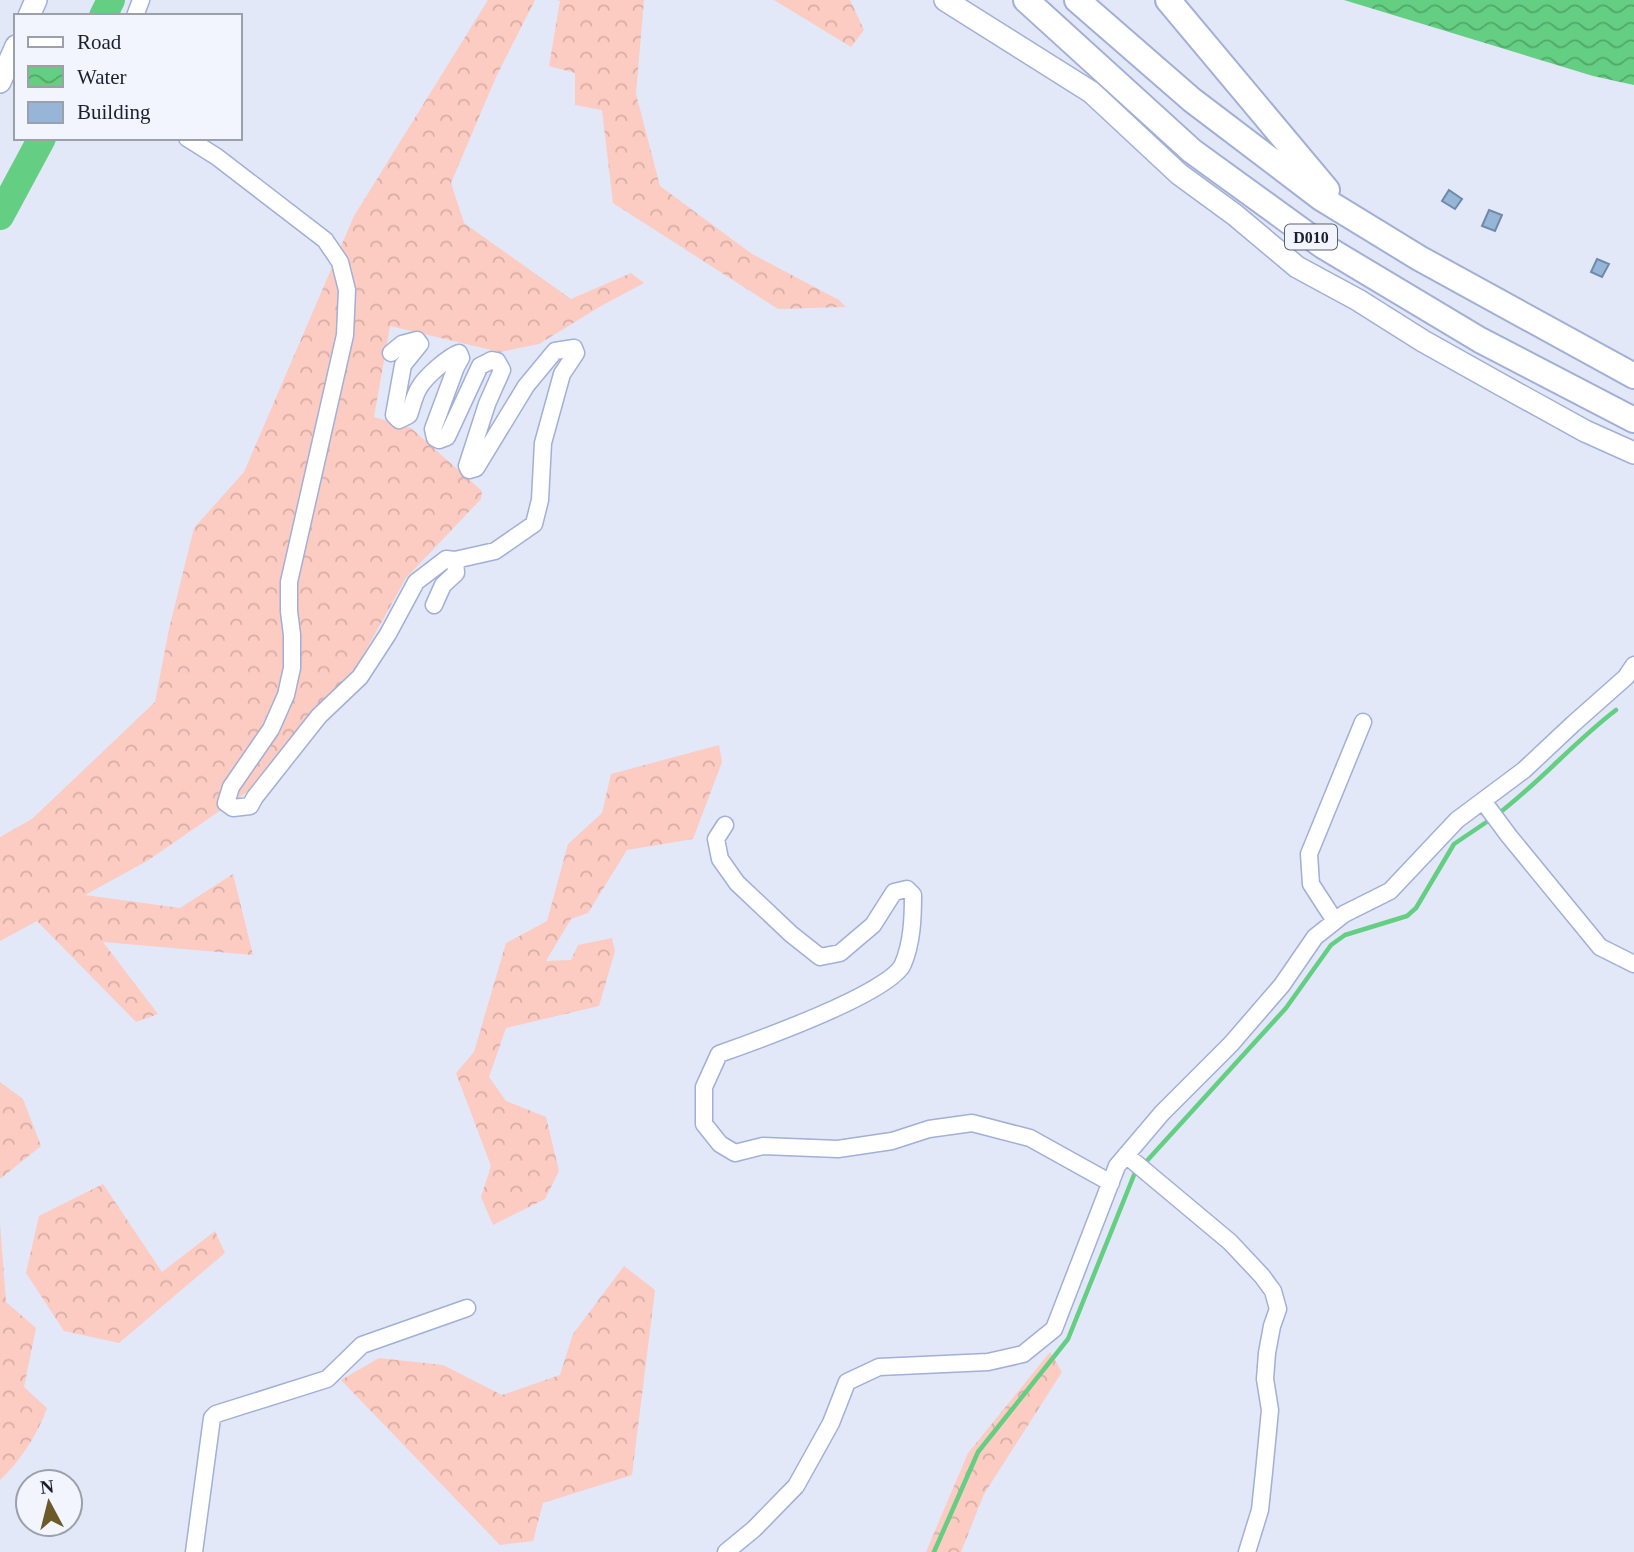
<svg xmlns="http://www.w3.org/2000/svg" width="1634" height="1552" font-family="'Times New Roman',serif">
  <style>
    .forest { fill: url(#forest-crowns) }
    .water { fill: url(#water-waves) }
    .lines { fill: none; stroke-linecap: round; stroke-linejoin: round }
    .stream { stroke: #64ce82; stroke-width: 4.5 }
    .river { stroke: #64ce82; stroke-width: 28 }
    .building { fill: #97b5d6; stroke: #6d8aaa; stroke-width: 2 }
    .minor-casing { stroke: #a2afd6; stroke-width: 19 }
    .major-casing { stroke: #a2afd6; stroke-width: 24 }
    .highway-casing { stroke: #a2afd6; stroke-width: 28 }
    .minor { stroke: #fff; stroke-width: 16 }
    .major { stroke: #fff; stroke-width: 21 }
    .highway { stroke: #fff; stroke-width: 24 }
    .labels { text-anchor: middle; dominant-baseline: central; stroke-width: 7; stroke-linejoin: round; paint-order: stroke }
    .shield { fill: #f2f5fe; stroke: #5c606d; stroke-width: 2 }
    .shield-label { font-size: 16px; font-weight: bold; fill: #1b202f }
  </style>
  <defs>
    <pattern id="forest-crowns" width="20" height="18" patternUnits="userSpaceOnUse" patternTransform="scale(1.75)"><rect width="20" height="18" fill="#fccbc2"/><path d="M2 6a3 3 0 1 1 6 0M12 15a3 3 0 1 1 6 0" fill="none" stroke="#d7aea7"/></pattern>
    <pattern id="water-waves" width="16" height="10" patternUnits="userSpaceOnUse" patternTransform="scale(1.75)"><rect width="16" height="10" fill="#64ce82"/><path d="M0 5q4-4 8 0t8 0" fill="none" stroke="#52a76b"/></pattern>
  </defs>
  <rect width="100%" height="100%" fill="#e2e8f8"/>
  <path class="forest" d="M488 0H535L496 77 451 183 464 223 571 299 631 273 644 283 601 306 539 344 500 352 390 326 374 417 411 428 482 491 481 499 406 578 357 666 324 701 253 788 147 861 85 895 180 908 233 874 253 955 103 942 158 1014 136 1022 37 921 0 941V837L32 819 155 702 169 629 194 528 244 472 354 216Z
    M557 0H644L636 94 660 186 752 254 839 300 846 307 778 309 613 203 602 110 575 105V73L549 66 560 1Z
    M774 0H850L864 30 851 47Z
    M719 745 722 762 693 839 627 850 588 913 571 919 546 961 571 960 578 945 612 938 615 951 599 1006 506 1028 489 1077 506 1101 546 1117 559 1171 545 1199 493 1225 481 1197 491 1166 456 1073 474 1052 506 943 547 921 568 844 602 813 611 774Z
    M0 1082 23 1099 41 1146 0 1179Z
    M103 1184 162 1272 215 1231 225 1253 119 1343 64 1331 26 1273 39 1216Z
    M0 1222 6 1302 36 1328 24 1387 47 1408C39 1432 19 1463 0 1480Z
    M624 1266 655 1290 632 1475 543 1503 533 1541 500 1545 341 1380 379 1358 443 1365 502 1395 560 1375 573 1334Z
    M1050 1352 1062 1372 984 1494 961 1552H926L968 1453Z"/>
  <path class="water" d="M1344 0H1634V85L1593 76Z"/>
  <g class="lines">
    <path class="stream" d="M1498 814C1540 782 1574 742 1616 710
      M1144 1164 1286 1008 1331 945 1345 935 1407 916 1416 908 1454 844 1491 819
      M934 1552 978 1452 1068 1339 1134 1175 1138 1170"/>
    <path class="river" d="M103 16 111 0
      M0 216 42 138"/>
  </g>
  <path class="building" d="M1449 190 1462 199 1455 209 1442 201Z
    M1489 210 1502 215 1495 231 1482 226Z
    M1597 259 1609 264 1602 277 1591 272Z"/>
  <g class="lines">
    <defs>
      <path id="minor" d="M135 16 141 0
        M187 138 217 157 325 240 340 262 347 290 345 335 289 582V611L292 635V668L286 695 271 729 231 787 226 803 233 808 250 806 255 797 319 716 360 677 388 634 416 582 446 559 455 560 456 573 443 585 434 605
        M391 353 402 344 417 340 420 344 403 365 394 415 399 420 409 415C412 407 414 396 419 388 425 377 448 357 459 353L461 358 456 367 433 429 435 438 439 440 447 437 480 366 492 360 497 361 502 370 487 404 467 466 469 470 476 468 526 386 555 351 574 348 576 353 562 374 543 443 540 500 534 524 495 551 455 560
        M1483 801 1509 836 1600 947 1634 964
        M725 825 716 839 720 859 737 883 791 934 820 957 840 953 873 925 894 892 907 889 913 895C913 918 912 943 903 964 891 993 753 1042 719 1054L704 1087V1124L720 1144 735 1153 763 1146 838 1149 892 1141 929 1129 972 1123 1030 1138 1111 1183
        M1335 921 1311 884 1309 854 1363 722
        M1126 1155 1230 1242 1262 1276 1273 1291 1278 1309 1272 1326 1267 1353 1265 1379 1270 1410 1264 1472 1260 1510 1247 1552
        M194 1552 212 1418 216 1414 327 1379 362 1345 467 1308
        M726 1552 754 1529 796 1486 831 1423 847 1382 879 1367 988 1362 1023 1354 1054 1329 1117 1166 1162 1113 1231 1044 1282 985 1315 937 1344 914 1390 891 1457 820 1524 770 1573 724 1626 677 1634 665"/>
      <path id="major" d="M945 0 1091 92 1179 174 1235 215 1297 267 1358 300 1423 341 1498 383 1585 431 1634 453
        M29 16 36 0
        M0 82 16 46"/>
      <path id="highway" d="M1026 0 1192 151 1323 246 1480 340 1634 420
        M1077 0 1192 100 1321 198 1419 258 1634 376
        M1168 0 1327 190"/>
    </defs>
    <use href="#minor" class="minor-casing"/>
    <use href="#major" class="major-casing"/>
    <use href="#highway" class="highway-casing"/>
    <use href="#minor" class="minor"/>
    <use href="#major" class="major"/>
    <use href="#highway" class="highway"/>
  </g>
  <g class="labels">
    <rect class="shield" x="1285" y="224.5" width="52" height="25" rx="5"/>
    <g class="shield-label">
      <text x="1311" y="237">D010</text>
    </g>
  </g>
  <rect x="14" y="14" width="228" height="126" fill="#f2f5fe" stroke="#9ca0ab" stroke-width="2"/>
  <rect x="28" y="37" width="35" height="10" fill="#ffffff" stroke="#9ca0ab" stroke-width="2"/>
  <text x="77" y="49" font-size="21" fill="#1b202f">Road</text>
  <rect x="28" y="66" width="35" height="21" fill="url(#water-waves)" stroke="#9ca0ab" stroke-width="2"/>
  <text x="77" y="84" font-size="21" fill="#1b202f">Water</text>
  <rect x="28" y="102" width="35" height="21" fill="#97b5d6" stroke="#9ca0ab" stroke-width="2"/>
  <text x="77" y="119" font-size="21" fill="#1b202f">Building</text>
  <g transform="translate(49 1503) rotate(353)"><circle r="33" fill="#f2f5fe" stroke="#9ca0ab" stroke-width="2"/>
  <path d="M0-5L12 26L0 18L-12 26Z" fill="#6c5b29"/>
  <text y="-10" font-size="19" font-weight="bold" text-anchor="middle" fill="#1b202f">N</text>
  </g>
</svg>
